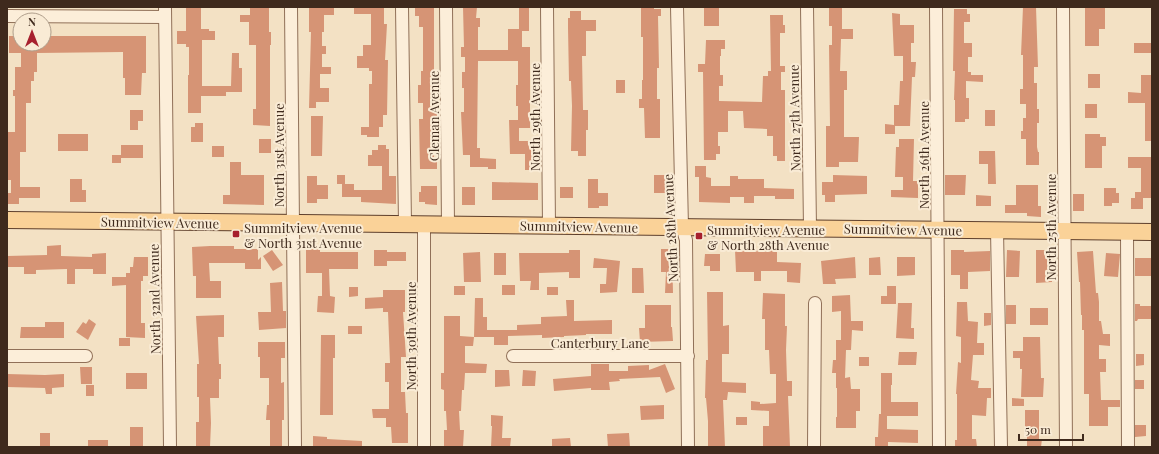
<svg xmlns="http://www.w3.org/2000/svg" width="1159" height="454" font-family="'Playfair Display',serif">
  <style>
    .building { fill: #d69475 }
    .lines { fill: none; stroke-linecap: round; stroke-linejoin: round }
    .minor-casing { stroke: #907058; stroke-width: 14 }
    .major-casing { stroke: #5e3f2c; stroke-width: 18 }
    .minor { stroke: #fceed9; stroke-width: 12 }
    .major { stroke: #fad298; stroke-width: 16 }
    .poi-dot { fill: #a7202e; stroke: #f9ebd5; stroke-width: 1.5 }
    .labels { text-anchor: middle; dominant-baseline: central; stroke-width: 4; stroke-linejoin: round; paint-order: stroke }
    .street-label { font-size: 13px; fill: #3f2a1d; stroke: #f9ebd5 }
    .poi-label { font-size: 13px; fill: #3f2a1d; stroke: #f9ebd5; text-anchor: start }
  </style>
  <rect width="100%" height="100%" fill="#f3e1c4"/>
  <path class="building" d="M186 7 201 8V29H209V31H215V40H202V86H231L232 53H239V68H242V92H226V96H201V113H188V75H189V47H186V44H177V31H186Z
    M250 7H269V32H271V45H270V126L253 125V109H256V45H249V22H240V15H250Z
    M309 7H334V15H324V32H322V46H326V54H322V67H331V74H320V88H329V102H316V108H309L311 32H309Z
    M354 7H384V24H387L385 60H388L387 115H383V127H379V137H367V135H361V127H369V84H372V71H369V68H357V56H363V45H371V14H354Z
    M415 7H434V109H437V129H434V158H437V169H420L419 119H423V103H418V85H421V71H423V27H419V16H415Z
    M463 7H477L476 18H480V27H478V50H508V29H519V7H529V31H522V47H530V128H519V141H532V159H536V170H525V154H510L509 120H518V106H516V85H518V61H478L477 148H480V158L496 159V169H488V167H470V155H463L461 112H464V88H462V72H465V57H461V47H464Z
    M641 7H654V9H661V16H658L659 68H657V99H660V138H645L644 108H639V99H642V80H643V37H641Z
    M704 7H719V26H704Z
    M829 7H842V29H853V39H841L840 71H847V90H844V137H859L858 162H839V167H826V126H830L829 45H832V26H829Z
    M1023 7H1036L1038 67H1034V83H1037V109H1039V123H1037V147L1038 152H1039V165H1026V139H1021V131H1023V118H1026V104H1020V89H1023V55H1021Z
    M1085 7 1105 8V29H1099V46H1085Z
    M954 9H967V14H970V22H964V43H972V57H968V72H971V75H983V82L966 81V98H969V119H965V122H955V100H954L955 71H953Z
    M570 11H581V20H596V31H586V56H582L583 110H588V130H586V156H578V151H571L572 106 571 81H569L568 28V18H570Z
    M892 13 900 14V25H914V43H911V62H916L915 77H912L910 126H895V134H885V124L894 125V105H899L900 81H903V56H894Z
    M770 15H783V25H785V33H780V66H785V72H781V90H785V161H777V156H773V136H767V129L744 128 743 111H728V132H718V146H720V154H716V160H704L703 72H698V64H705L706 40H725V49H721V56H720V75H723V86H719V101L762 102 763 76H768V71H771Z
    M9 36H20V44H46V36H146V73H142L141 95H125V78H123V52L37 53V72H34V81H31V103H26V152H20V187H40V198H19V204H7V193H11V180H7L8 132H15V96H13V90H15V67H21V53H9Z
    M1134 43H1152V53H1134Z
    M1088 74H1100V88H1088Z
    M1141 75H1152V141H1145V103H1128V92L1141 93Z
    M616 80H625V93H616Z
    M1085 104H1097V118H1085Z
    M130 110H143V121H138V130H130Z
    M985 110H995V126H985Z
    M311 116H323L322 156H311Z
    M195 123H203V142H191V127H195Z
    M58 134H88V151H58Z
    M1085 134H1100V137H1106V146H1102V168H1085Z
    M259 139H271V153H259Z
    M899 139H914L913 181H918V198L891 197V190H903V177H895L896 147H899Z
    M121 145H143V158H121V163H112V155H121Z
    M378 145H386V149H389V176H396V204L361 202V197H342V184H337V175H345V184H354V190H382V166H368V155H372V150H378Z
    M212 146H224V157H212Z
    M979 151H995L996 184H988V164H979Z
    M1128 157H1152V198H1143V209H1131V198H1135V192H1141V168H1128Z
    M230 162H241V175H264V205L223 204V195H230Z
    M695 166H706V177L711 178V186H730V176H738V179H764V188L794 189V199H775V196H754V203H744V197H730V203L699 202V177H695Z
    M654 175H667V193H654Z
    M833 175 867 176V194L835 195V202H825V195H822V182H833Z
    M945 175H966L965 195H945Z
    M307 176H317V185H328V199H317V203H307Z
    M70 179H82V190H86V202H70Z
    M588 179H598V193H608V206H599V208H588Z
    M492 182 538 183V200H492Z
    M1016 185H1038V206H1041V217L1027 216V213H1005V205H1016Z
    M421 186H437V205L425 204V202H419V192H421Z
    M462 187H475V205H462Z
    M560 187H573V198H560Z
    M1104 188H1116V193H1119V203H1112V206H1104Z
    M1073 194H1084V211H1073Z
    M976 195 991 196V206H976Z
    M61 245V256L92 257V254L106 253V274H93V269H75V284H67V269L36 270V274H24V267H7V256L47 255V246Z
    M210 246H234V249H258V260L261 257V269H245V263H209L210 281H221V298H196V276H193L192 247Z
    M306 247H320V252H358V269H329L330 296 335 297 334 313 317 312 318 296H322V273H306Z
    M764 247H777V262L801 263 800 283 787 282V271H761V281H754V272H736L735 250 764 249Z
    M661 249H672L673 293H665L666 272H661Z
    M272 250 283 265 273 271 263 256Z
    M374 250H387V252H406V261H387V266H374Z
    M569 250H580V278H569V272L539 273V290H530L531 281H520L519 253H569Z
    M951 250H964V252L990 251V271L968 272V289H960V275H951Z
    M1007 250 1020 251 1019 277H1006Z
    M1036 250H1052V282L1036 283Z
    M1093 251 1096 293H1098L1099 302V321H1101L1103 334H1110V346L1099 345V359H1106V372H1100L1101 400H1120V407H1108V426H1089V394H1084V330H1082V315H1081L1080 282H1079L1077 252Z
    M480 252 481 282H464L463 253Z
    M494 253H506V275H494Z
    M1106 253 1120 254 1118 277 1104 276Z
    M705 254H720V271H710V266H704Z
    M134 257H148V276H143V281H141V323H145V338L126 337V285L112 286V277H126V273H130V267H133Z
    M855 257 856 278 835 279 836 284H823L821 261Z
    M880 257 881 275H869V258Z
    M897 257H915V275L897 276Z
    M594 258 620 261 617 292 600 293V284H606L607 268H593Z
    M1135 258H1151V276H1135Z
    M632 268H643L644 293H632Z
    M282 282 283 311H286V328L259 330 258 312H271L270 283Z
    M502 285H515V295H502Z
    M454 286H465V295H454Z
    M887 286H896V304H881V296H887Z
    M349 287H358V296L349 297Z
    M547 287H558V295H547Z
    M383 290H405V312H403L406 357H401V392H405L406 413H408V443H392L391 427H386V418H373L372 409H389V382H385V363H390L388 312H383V308L365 309V298L383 297Z
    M707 292H723V326L729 325V354H722V382L746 383V393L728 392 727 400H723L725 447H708V421L706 398H705L706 360H708Z
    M763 293 785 294V326H787L786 350 787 381H792V396H788L790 447H763V426H769V411L751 410V401L760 402V404L776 403V374H770L769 350H765V319H762Z
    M850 295 851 321H863V331L852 330 851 350H846L845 378 850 377 851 389H860V411H856V428H836V417H837V388H836V373H832L833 360H836V340H841V311L832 312V296Z
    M475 298H483V317H487V330H517V325L541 324V317L567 316 566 300H574V321L612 320V334H586V335L564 336V337L542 338V335L508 336V345H494V337H474Z
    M957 302H967L968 321 978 322 977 343H984V355H973L971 380 979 381 978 388H991V398H987L986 416 972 415V439H976L977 447H955V440H957V394H956L958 362 961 363V337L956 336Z
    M898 303H912L911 328H914V339L896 338Z
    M1135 304H1140V306H1152V319H1138L1137 321H1135Z
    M645 305H671V327H672L673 341 640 342 639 328H645Z
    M1006 305H1016V324H1006Z
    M1030 308H1048V325H1030Z
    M984 313H991V325L984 326Z
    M224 315V337H218L219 364H221V379H219V398H210L211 423 210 447H196V422H199V397H197V364H199L196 316Z
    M444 316H460V336L474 337 473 346H465V363L487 364 486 373H465L464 390H462L461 411H459L460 430H464L463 447H444V430H447L446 411H444V390L441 389V373H444Z
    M89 319 96 324 88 340 76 332 83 322 86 324Z
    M45 322H64V338H20L21 327H45Z
    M348 326H362V334H348Z
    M321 335H335V358H333V415H320Z
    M1023 337H1040L1041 378H1044L1043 397H1021L1022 369H1020V358H1013V351H1023Z
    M119 338H130V346H119Z
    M258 342H285V358H281V383L284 382V420H282V447H270V420H266L267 405H269V378H260V357H258Z
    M899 352H917L916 365H898Z
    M1136 354H1144V365L1136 366Z
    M859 357H869V366H859Z
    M591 364H609V371H628V366L649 365V370L665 364 675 389 666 393 660 377 619 379 620 381 609 382 610 390H591V388L554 391 553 379 591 376Z
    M80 367H92V384H81Z
    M495 370H509L510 386 495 387Z
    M523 370 536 371 535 386H522Z
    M126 373H147V389H126Z
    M881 373H892V385H891V402H918V416H887V429L918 430V443L888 442V447L875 446V437H878L879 414H881Z
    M7 374 45 375 64 374V387L52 388V394H46L45 388 7 387Z
    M1135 380H1144V389H1135Z
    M86 385H94V396H86Z
    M1012 398 1024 399V406H1012Z
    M664 405V419L641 420 640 406Z
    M1025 410H1039V439H1042L1041 447H1027V430H1025Z
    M491 415 503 416 502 438H511L510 447H491L492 426H491Z
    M736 417H747V425H736Z
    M1135 425H1146V436L1135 437Z
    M130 427H143V447H130Z
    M40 433H50V447H40Z
    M629 433 630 447H608L607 434Z
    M313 436 327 437V439L362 441V447H313Z
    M570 438 571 447H552V439Z
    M88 440H108V447H88Z"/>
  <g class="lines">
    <defs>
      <path id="minor" d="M165 7 170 447
        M291 7 295 447
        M402 7 405 224
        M446 7 448 225
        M547 7 549 226
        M677 7 682 227 686 240 688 447
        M807 7 810 228
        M936 7 939 447
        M1063 7 1066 447
        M7 16 165 17
        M424 225V447
        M997 230 1001 447
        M1127 232 1128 447
        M7 356H86
        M513 356H688
        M814 447 815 303"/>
      <path id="major" d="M7 220 1152 232"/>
    </defs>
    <use href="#minor" class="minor-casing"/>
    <use href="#major" class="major-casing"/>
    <use href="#minor" class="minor"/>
    <use href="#major" class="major"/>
  </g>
  <g class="poi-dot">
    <rect x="232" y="230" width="8" height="8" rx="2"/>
    <rect x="695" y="232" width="8" height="8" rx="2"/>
  </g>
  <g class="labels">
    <g class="street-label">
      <text transform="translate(433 116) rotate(-90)">Cleman Avenue</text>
      <text transform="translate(534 117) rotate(-90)">North 29th Avenue</text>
      <text transform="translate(794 118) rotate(-91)">North 27th Avenue</text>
      <text transform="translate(278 155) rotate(-90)">North 31st Avenue</text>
      <text transform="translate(923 155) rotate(-90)">North 26th Avenue</text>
      <text transform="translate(160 222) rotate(1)">Summitview Avenue</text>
      <text transform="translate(579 226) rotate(1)">Summitview Avenue</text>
      <text transform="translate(1050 227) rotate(-90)">North 25th Avenue</text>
      <text transform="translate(670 228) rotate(-93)">North 28th Avenue</text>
      <text transform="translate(903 229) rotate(1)">Summitview Avenue</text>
      <text transform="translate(154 299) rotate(-91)">North 32nd Avenue</text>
      <text transform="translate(410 336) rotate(-90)">North 30th Avenue</text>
      <text x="600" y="342">Canterbury Lane</text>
    </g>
    <g class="poi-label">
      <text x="244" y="227">Summitview Avenue<tspan x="244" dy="15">&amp; North 31st Avenue</tspan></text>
      <text x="707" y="229">Summitview Avenue<tspan x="707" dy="15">&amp; North 28th Avenue</tspan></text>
    </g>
  </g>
  <rect width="1159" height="454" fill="none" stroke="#3f2a1d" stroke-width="16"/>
  <g transform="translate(32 32)"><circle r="19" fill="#f9ebd5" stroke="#af9e8b"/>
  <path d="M0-3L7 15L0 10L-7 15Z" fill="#a7202e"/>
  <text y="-6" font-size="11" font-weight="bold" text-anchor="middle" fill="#3f2a1d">N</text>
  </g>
  <path d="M1019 434v6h64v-6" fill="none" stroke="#3f2a1d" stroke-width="2"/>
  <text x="1025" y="434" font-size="12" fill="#3f2a1d" stroke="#f9ebd5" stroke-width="3" paint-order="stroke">50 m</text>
</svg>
